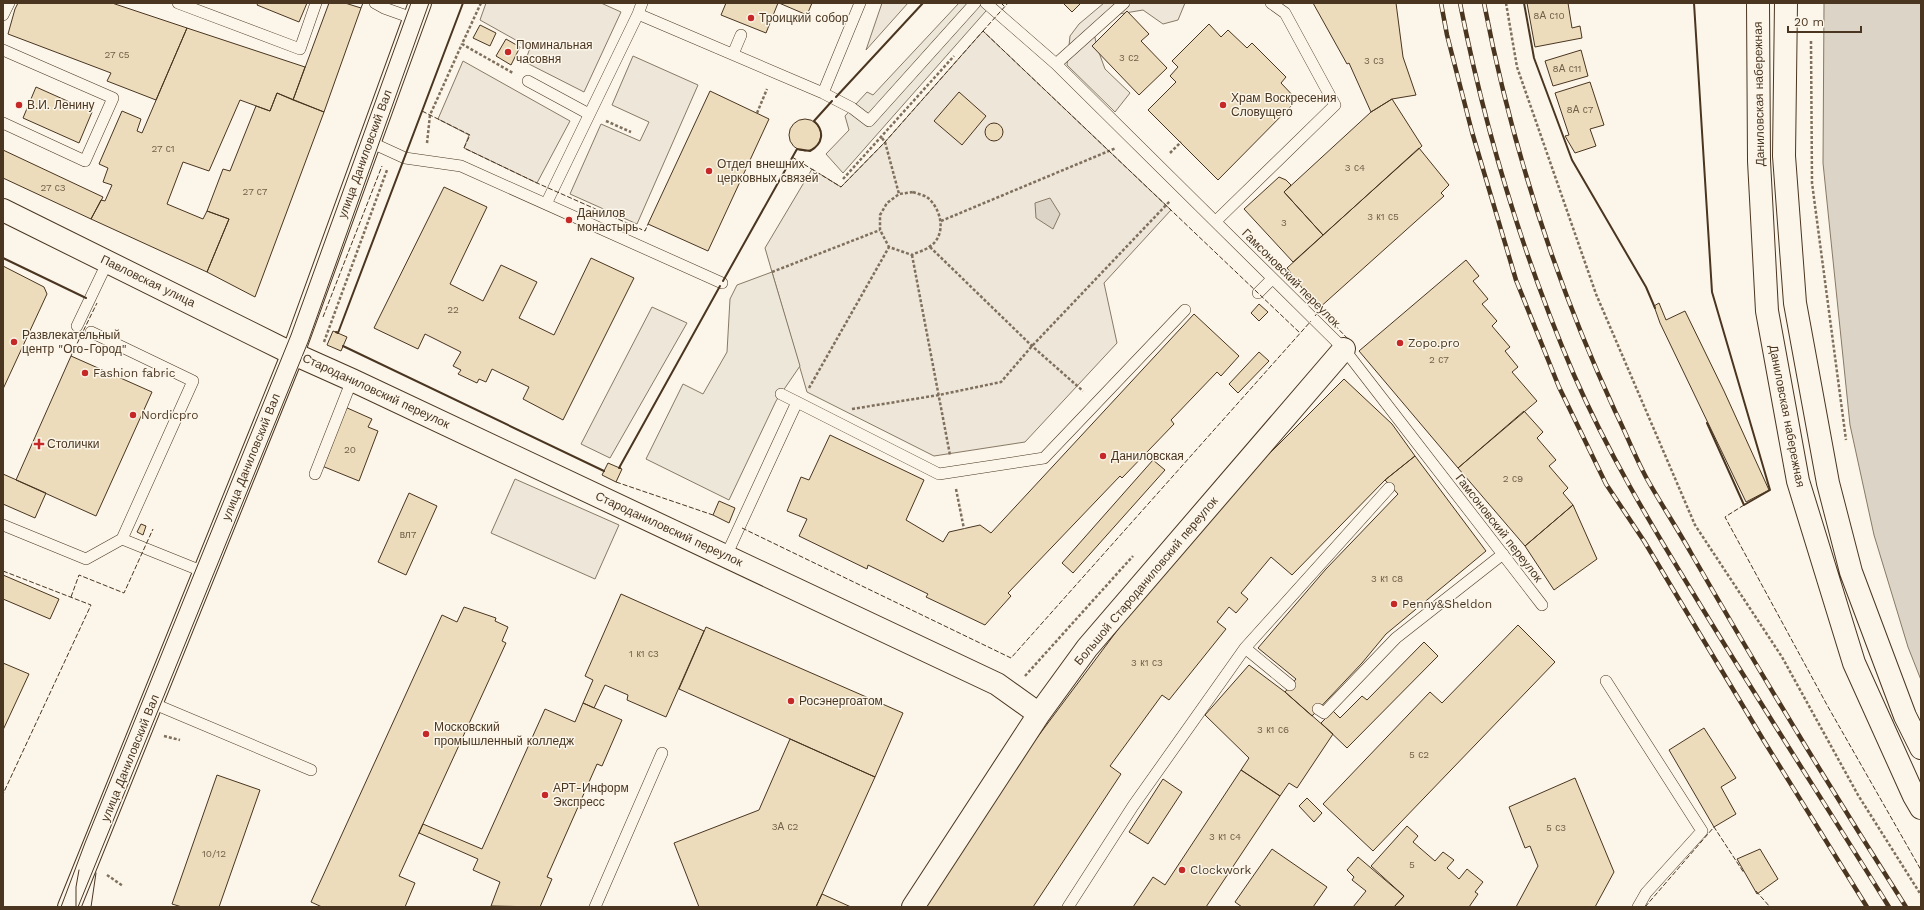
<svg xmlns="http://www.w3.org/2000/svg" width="1924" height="910" font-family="'Work Sans',sans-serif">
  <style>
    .green { fill: #ede6d9; stroke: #887966 }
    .parking { fill: #ede7d9; stroke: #887966 }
    .water { fill: #dcd4c6; stroke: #887966 }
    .building { fill: #ecdcbc; stroke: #4a3520 }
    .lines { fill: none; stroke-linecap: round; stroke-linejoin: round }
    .service-casing { stroke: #4a3520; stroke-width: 12 }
    .minor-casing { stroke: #4a3520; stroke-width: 24 }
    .secondary-casing { stroke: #4a3520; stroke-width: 24 }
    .path { stroke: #7f6f5c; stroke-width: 2.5; stroke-dasharray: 3 2; stroke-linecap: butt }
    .service { stroke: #fbf6e9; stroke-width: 11 }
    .minor { stroke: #fbf6e9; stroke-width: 22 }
    .secondary { stroke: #fbf6e9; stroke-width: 22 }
    .tram { stroke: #4a3520; stroke-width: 1 }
    .rail-casing { stroke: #4a3520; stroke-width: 4.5 }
    .rail { stroke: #fbf6e9; stroke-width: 3; stroke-dasharray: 9; stroke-linecap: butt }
    .fence { stroke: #4a3520; stroke-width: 1; stroke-dasharray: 5 2; stroke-linecap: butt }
    .wall { stroke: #4a3520; stroke-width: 2 }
    .poi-dot { fill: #c62828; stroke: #fbf6e9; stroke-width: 1.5 }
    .labels { text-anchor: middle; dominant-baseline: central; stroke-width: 3; stroke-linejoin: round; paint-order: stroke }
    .number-label { font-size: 10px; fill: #725f47 }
    .poi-label { font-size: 12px; fill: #4a3520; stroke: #fbf6e9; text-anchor: start }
    .street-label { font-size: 12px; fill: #4a3520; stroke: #fbf6e9 }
  </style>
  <rect width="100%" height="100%" fill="#fbf6e9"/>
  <path class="green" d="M486 3H601L621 12 584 92 525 62 530 48 480 20Z
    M882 3H908L866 50Z
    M1104 3H1185L1178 20 1163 24 1143 10 1119 14 1094 33 1097 47 1105 69 1130 93 1115 112 1067 65 1070 36 1079 24Z
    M983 31 1171 210 1104 283 1117 343 1025 442 934 456 807 392 765 248 812 169 841 187 885 142Z
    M633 56 698 85 637 224 570 194 601 124 640 141 649 122 612 105Z
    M463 61 570 121 537 183 464 148 469 135 438 119Z
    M652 307 687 323 610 458 581 444Z
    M515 479 619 525 595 579 491 533Z"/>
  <path class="parking" d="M959 3H993L843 173 826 154 849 130 845 116 867 92 873 95Z
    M772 272 800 366 776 401 729 500 646 459 683 384 703 394 727 352 730 299 737 285Z"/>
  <path class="water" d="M1824 3H1921V680L1908 647 1874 535 1850 425 1823 163Z
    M1050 198 1060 214 1053 229 1036 218 1035 203Z"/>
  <path class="building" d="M18 3H112L187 28 156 100 107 81 111 73 8 34 15 9Z
    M258 3H307L299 22 257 5Z
    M329 3H345L361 8 324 112 293 100Z
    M726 3H778L766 33 721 15Z
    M779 3H812L807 15Z
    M1063 3H1081L1072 12Z
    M1313 3H1396L1403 57 1416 95 1392 99 1371 112 1349 63 1347 64Z
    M1527 3H1568L1572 28 1580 26 1582 38 1535 47Z
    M1127 11 1149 34 1141 41 1167 68 1139 95 1092 46Z
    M1209 24 1221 37 1228 30 1247 48 1252 43 1286 77 1281 83 1297 100 1218 180 1148 110 1176 82 1170 76 1178 67 1172 61Z
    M480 25 496 33 490 46 473 38Z
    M187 28 305 67 293 100 277 93 270 111 240 100 209 171 183 162 167 204 203 219 207 211 229 219 207 272 91 219 101 200 105 201 112 185 103 182 108 168 99 164 122 111 141 119 137 131 142 133Z
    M506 39 520 47 511 65 496 56Z
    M1581 50 1588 76 1553 86 1545 61Z
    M1590 82 1604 125 1590 129 1596 146 1575 153 1565 136 1569 135 1555 93Z
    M36 87 92 112 79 143 23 118Z
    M710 91 769 119 708 251 648 224Z
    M959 92 986 116 962 145 934 121Z
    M277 93 324 112 255 297 207 272 229 219 207 211 223 169 230 171 256 106 270 111Z
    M1392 99 1422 146 1323 235 1284 192 1371 112Z
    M789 135a16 16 0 1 1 32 0a16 16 0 1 1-32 0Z
    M985 132a9 9 0 1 1 18 0a9 9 0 1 1-18 0Z
    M1419 148 1449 185 1441 193 1444 196 1318 309 1287 268Z
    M3 150 103 197 91 219 3 178Z
    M1279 177 1286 180 1291 185 1284 192 1323 235 1293 262 1244 209Z
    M444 187 487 207 450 284 483 301 501 265 537 282 519 318 554 335 591 258 634 278 563 420 523 399 529 387 492 369 486 382 479 379 477 383 458 374 461 370 453 366 461 352 425 334 418 349 374 328Z
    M1466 260 1479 276 1473 281 1488 299 1482 304 1497 321 1492 326 1510 347 1505 351 1518 367 1512 372 1537 401 1458 468 1359 351Z
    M3 266 44 287 47 294 3 389Z
    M1659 303 1666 320 1685 311 1724 391 1769 490 1746 502 1660 323 1654 306Z
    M1259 304 1268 312 1259 321 1251 313Z
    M1194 314 1239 356 1221 376 1217 372 1171 420 1174 424 1122 478 1120 476 1008 593 1011 596 985 625 926 597 928 594 868 565 867 569 799 536 807 519 787 511 801 477 809 480 830 435 924 480 906 520 943 542 949 532 980 525 991 533Z
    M333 331 347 337 341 351 327 345Z
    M1259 352 1269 361 1238 393 1229 384Z
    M71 356 152 392 96 516 16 480Z
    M1344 379 1392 424 1415 456 1385 480 1292 575 1271 557 1241 593 1248 599 1236 613 1229 607 1217 622 1226 629 1169 700 1162 695 1110 766 1121 774 1033 907H923L1030 747 1131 612 1243 480Z
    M345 407 372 419 368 427 378 431 359 481 322 466Z
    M1524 411 1543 432 1537 438 1556 460 1549 466 1568 488 1563 493 1573 505 1525 546 1458 468Z
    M1415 456 1486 551 1386 634 1362 663 1312 716 1285 692 1296 679 1258 648 1326 569 1398 494 1385 480Z
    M1153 460 1165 470 1073 573 1062 563Z
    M608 463 622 469 616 482 602 475Z
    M3 474 46 493 35 518 3 504Z
    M409 493 437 506 406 575 378 562Z
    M719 501 735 508 729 523 713 515Z
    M1573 505 1597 559 1554 590 1525 546Z
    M141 524 146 526 143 535 137 532Z
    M3 575 59 599 50 619 3 599Z
    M621 594 704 631 666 717 627 700 628 695 605 685 594 708 583 703 593 680 585 676Z
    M464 607 496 618 495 621 508 627 502 641 506 643 399 876 415 883 405 907H322L311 902 442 615 457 622Z
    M1518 625 1555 662 1373 851 1323 804 1430 692 1442 703Z
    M706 627 903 713 875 777 679 689Z
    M1424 642 1438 656 1347 748 1321 723 1333 711 1340 718 1362 696 1367 700Z
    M3 663 29 674 3 730Z
    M1249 665 1285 692 1333 734 1297 788 1289 783 1280 796 1241 770 1249 758 1205 715Z
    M583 703 622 720 602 766 597 764 547 877 552 879 540 907 491 906 500 882 473 870 478 859 419 833 423 824 482 849 545 709 575 722Z
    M1704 728 1736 778 1721 787 1736 814 1714 827 1669 750Z
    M790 739 875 777 816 907H699L674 843 759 810Z
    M1241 770 1280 796 1206 907H1133L1153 877 1165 885Z
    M217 775 260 790 219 907H182L172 904Z
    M1575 778 1614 872 1595 907H1516L1538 866 1530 846 1525 848 1509 807Z
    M1163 779 1182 792 1148 844 1129 832Z
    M1307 798 1322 813 1314 822 1299 806Z
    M1407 826 1418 836 1413 842 1435 861 1443 852 1454 860 1447 868 1459 879 1467 869 1483 882 1475 892 1478 894 1469 907H1394L1404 896 1371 866Z
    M1272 849 1327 887 1313 907H1242L1235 902Z
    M1760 849 1778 879 1757 894 1737 859Z
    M1358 857 1404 896 1394 907H1353L1366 891 1352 880 1354 877 1347 870Z
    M822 894 851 907H816Z"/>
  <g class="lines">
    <defs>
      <path id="service" d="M178 3 300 49 316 3
        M375 3 384 8 415 19
        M642 3 638 14 823 93 852 108 869 121 975 3
        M986 3 1056 64 1344 349 1542 605
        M3 15 9 3
        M3 50 113 98 85 161 3 123
        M733 54 741 35
        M1056 64 1124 3
        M528 81 589 114
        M823 93 860 3
        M370 142 405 158 461 166 722 283
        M546 204 638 14
        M1216 221 1335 105 1285 13 1271 3
        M1258 293 1272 279
        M77 326 108 261
        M91 332 193 381 122 539
        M781 394 797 402
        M315 474 352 380
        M3 525 86 559 122 539 204 572
        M726 556 797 402 939 474 1044 458 1185 310
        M1245 648 1290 685
        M1606 681 1702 831 1646 893 1638 907
        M152 703 311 770
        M1318 709 1324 713 1396 638 1503 554
        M595 907 662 753
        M1068 907 1133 806 1245 648 1389 488"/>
      <path id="minor" d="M3 210 285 350 352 380 997 684 1039 714
        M913 907 1039 714 1087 648 1344 349"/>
      <path id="secondary" d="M1758 3 1759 161 1767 311 1798 481 1854 663 1914 796 1921 808
        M1786 3 1784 156 1795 303 1828 483 1851 572 1905 716 1921 748
        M69 907 293 353 420 3"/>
    </defs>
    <use href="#service" class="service-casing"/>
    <use href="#minor" class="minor-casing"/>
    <use href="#secondary" class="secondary-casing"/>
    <path class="path" d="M481 3 462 44 513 73
      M1506 3 1517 67 1596 294 1695 525 1782 657 1858 795 1921 895
      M1811 41 1812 183 1846 440
      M757 113 767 89
      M606 121 631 132
      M882 138 885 142 899 194
      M427 143 430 115 462 44
      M1170 153 1181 142
      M843 179 954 56
      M913 192C918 194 924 195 928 198 942 210 947 236 929 247 924 251 917 252 912 255L889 247 880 230V215L887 203 899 194Z
      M941 221 1116 148
      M930 247 1032 346 1083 391
      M912 255 950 455
      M772 272 880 230
      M324 342 387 170
      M809 388 889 247
      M852 409 939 395 1001 382 1032 346 1170 201
      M956 489 964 529
      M1025 676 1133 556
      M164 736 180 740
      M107 875 123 886"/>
    <use href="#service" class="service"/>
    <use href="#minor" class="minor"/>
    <use href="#secondary" class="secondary"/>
    <path class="tram" d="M61 907 85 843 291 335 411 3
      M76 907V887L79 870
      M78 907 308 342 429 3
      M91 907 96 873"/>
    <defs>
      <path id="rail" d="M1441 3 1447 35 1472 132 1516 280 1559 387 1606 484 1644 541 1764 741 1867 907
        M1460 3C1485 130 1523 256 1574 375 1607 451 1650 523 1693 593 1757 699 1824 802 1889 907
        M1484 3C1511 143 1555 281 1615 411 1626 433 1635 457 1647 479 1661 504 1677 528 1691 553 1760 673 1832 791 1906 907"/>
    </defs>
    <use href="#rail" class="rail-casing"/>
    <use href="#rail" class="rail"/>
    <path class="fence" d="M1001 3 1004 6
      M361 8 363 3
      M983 31 1008 3
      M422 111 470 135 464 148 537 183 645 231 648 224
      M792 157 841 187 885 142 983 31 1300 333
      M1320 310 1349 340
      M1315 316 1320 310
      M323 317 382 166
      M71 356 97 303
      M616 482 713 515
      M1744 505 1725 517 1827 705 1921 870
      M742 528 1011 658 1311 321
      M3 571 91 605 3 794
      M71 597 79 575 124 593 153 529
      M1756 891 1770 907
      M1645 907 1714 827 1744 873"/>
    <path class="wall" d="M1524 3 1534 58 1572 160 1646 287 1655 308
      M1694 3 1712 292 1770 490 1744 505 1707 423
      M836 97 923 3
      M3 258 86 298
      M723 281 797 149 810 151C823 144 825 131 814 121L832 101
      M336 332 338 333 463 3
      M343 346 604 471
      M620 468H619L720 286"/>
  </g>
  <g class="poi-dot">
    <circle cx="751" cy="18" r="4"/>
    <circle cx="508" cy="52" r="4"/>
    <circle cx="19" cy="105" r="4"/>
    <circle cx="1223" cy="105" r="4"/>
    <circle cx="709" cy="171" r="4"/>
    <circle cx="569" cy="220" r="4"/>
    <circle cx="14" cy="342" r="4"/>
    <circle cx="1400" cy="343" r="4"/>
    <circle cx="85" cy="373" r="4"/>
    <circle cx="133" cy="415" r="4"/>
    <path d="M37 438h4v4h4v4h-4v4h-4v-4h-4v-4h4z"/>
    <circle cx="1103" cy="456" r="4"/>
    <circle cx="1394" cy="604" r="4"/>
    <circle cx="791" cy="701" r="4"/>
    <circle cx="426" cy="734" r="4"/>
    <circle cx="545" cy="795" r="4"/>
    <circle cx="1182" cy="870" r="4"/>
  </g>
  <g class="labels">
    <g class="number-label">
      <text x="1549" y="15">8А с10</text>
      <text x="117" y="54">27 с5</text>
      <text x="1129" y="57">3 с2</text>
      <text x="1374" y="60">3 с3</text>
      <text x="1567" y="68">8А с11</text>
      <text x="1580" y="109">8А с7</text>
      <text x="163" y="148">27 с1</text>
      <text x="1355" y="167">3 с4</text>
      <text x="53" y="187">27 с3</text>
      <text x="255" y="191">27 с7</text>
      <text x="1383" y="216">3 к1 с5</text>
      <text x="1284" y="222">3</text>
      <text x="453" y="309">22</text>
      <text x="1439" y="359">2 с7</text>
      <text x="350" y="449">20</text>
      <text x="1513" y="478">2 с9</text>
      <text x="408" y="534">вл7</text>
      <text x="1387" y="578">3 к1 с8</text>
      <text x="644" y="653">1 к1 с3</text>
      <text x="1147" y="662">3 к1 с3</text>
      <text x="1273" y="729">3 к1 с6</text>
      <text x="1419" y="754">5 с2</text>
      <text x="785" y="826">3А с2</text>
      <text x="1556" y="827">5 с3</text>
      <text x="1225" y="836">3 к1 с4</text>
      <text x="214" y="853">10/12</text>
      <text x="1412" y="864">5</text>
    </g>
    <g class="poi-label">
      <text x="759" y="18">Троицкий собор</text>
      <text x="516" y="45">Поминальная<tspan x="516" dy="14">часовня</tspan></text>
      <text x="1231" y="98">Храм Воскресения<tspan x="1231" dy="14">Словущего</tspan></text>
      <text x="27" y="105">В.И. Ленину</text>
      <text x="717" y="164">Отдел внешних<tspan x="717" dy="14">церковных связей</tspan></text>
      <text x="577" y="213">Данилов<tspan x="577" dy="14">монастырь</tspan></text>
      <text x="22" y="335">Развлекательный<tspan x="22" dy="14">центр "Ого-Город"</tspan></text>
      <text x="1408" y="343">Zopo.pro</text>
      <text x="93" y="373">Fashion fabric</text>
      <text x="141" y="415">Nordicpro</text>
      <text x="47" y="444">Столички</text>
      <text x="1111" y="456">Даниловская</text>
      <text x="1402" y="604">Penny&amp;Sheldon</text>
      <text x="799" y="701">Росэнергоатом</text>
      <text x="434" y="727">Московский<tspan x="434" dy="14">промышленный колледж</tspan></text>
      <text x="553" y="788">АРТ-Информ<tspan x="553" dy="14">Экспресс</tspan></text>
      <text x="1190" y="870">Clockwork</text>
    </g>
    <g class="street-label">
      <text transform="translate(1759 94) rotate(-91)">Даниловская набережная</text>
      <text transform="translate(365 154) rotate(-70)">улица Даниловский Вал</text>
      <text transform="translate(1291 278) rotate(45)">Гамсоновский переулок</text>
      <text transform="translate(148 281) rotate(26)">Павловская улица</text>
      <text transform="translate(376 391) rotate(25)">Староданиловский переулок</text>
      <text transform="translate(1787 416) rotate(79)">Даниловская набережная</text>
      <text transform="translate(251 457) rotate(-68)">улица Даниловский Вал</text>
      <text transform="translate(1499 528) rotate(52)">Гамсоновский переулок</text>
      <text transform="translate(669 529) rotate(25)">Староданиловский переулок</text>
      <text transform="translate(1146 581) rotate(-50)">Большой Староданиловский переулок</text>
      <text transform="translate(130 758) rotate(-68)">улица Даниловский Вал</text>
    </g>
  </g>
  <rect width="1924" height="910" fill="none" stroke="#4a3520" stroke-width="8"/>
  <path d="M1788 26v6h73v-6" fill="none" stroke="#4a3520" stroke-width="2"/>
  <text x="1794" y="26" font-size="12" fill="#4a3520" stroke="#fbf6e9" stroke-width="3" paint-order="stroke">20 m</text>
</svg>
